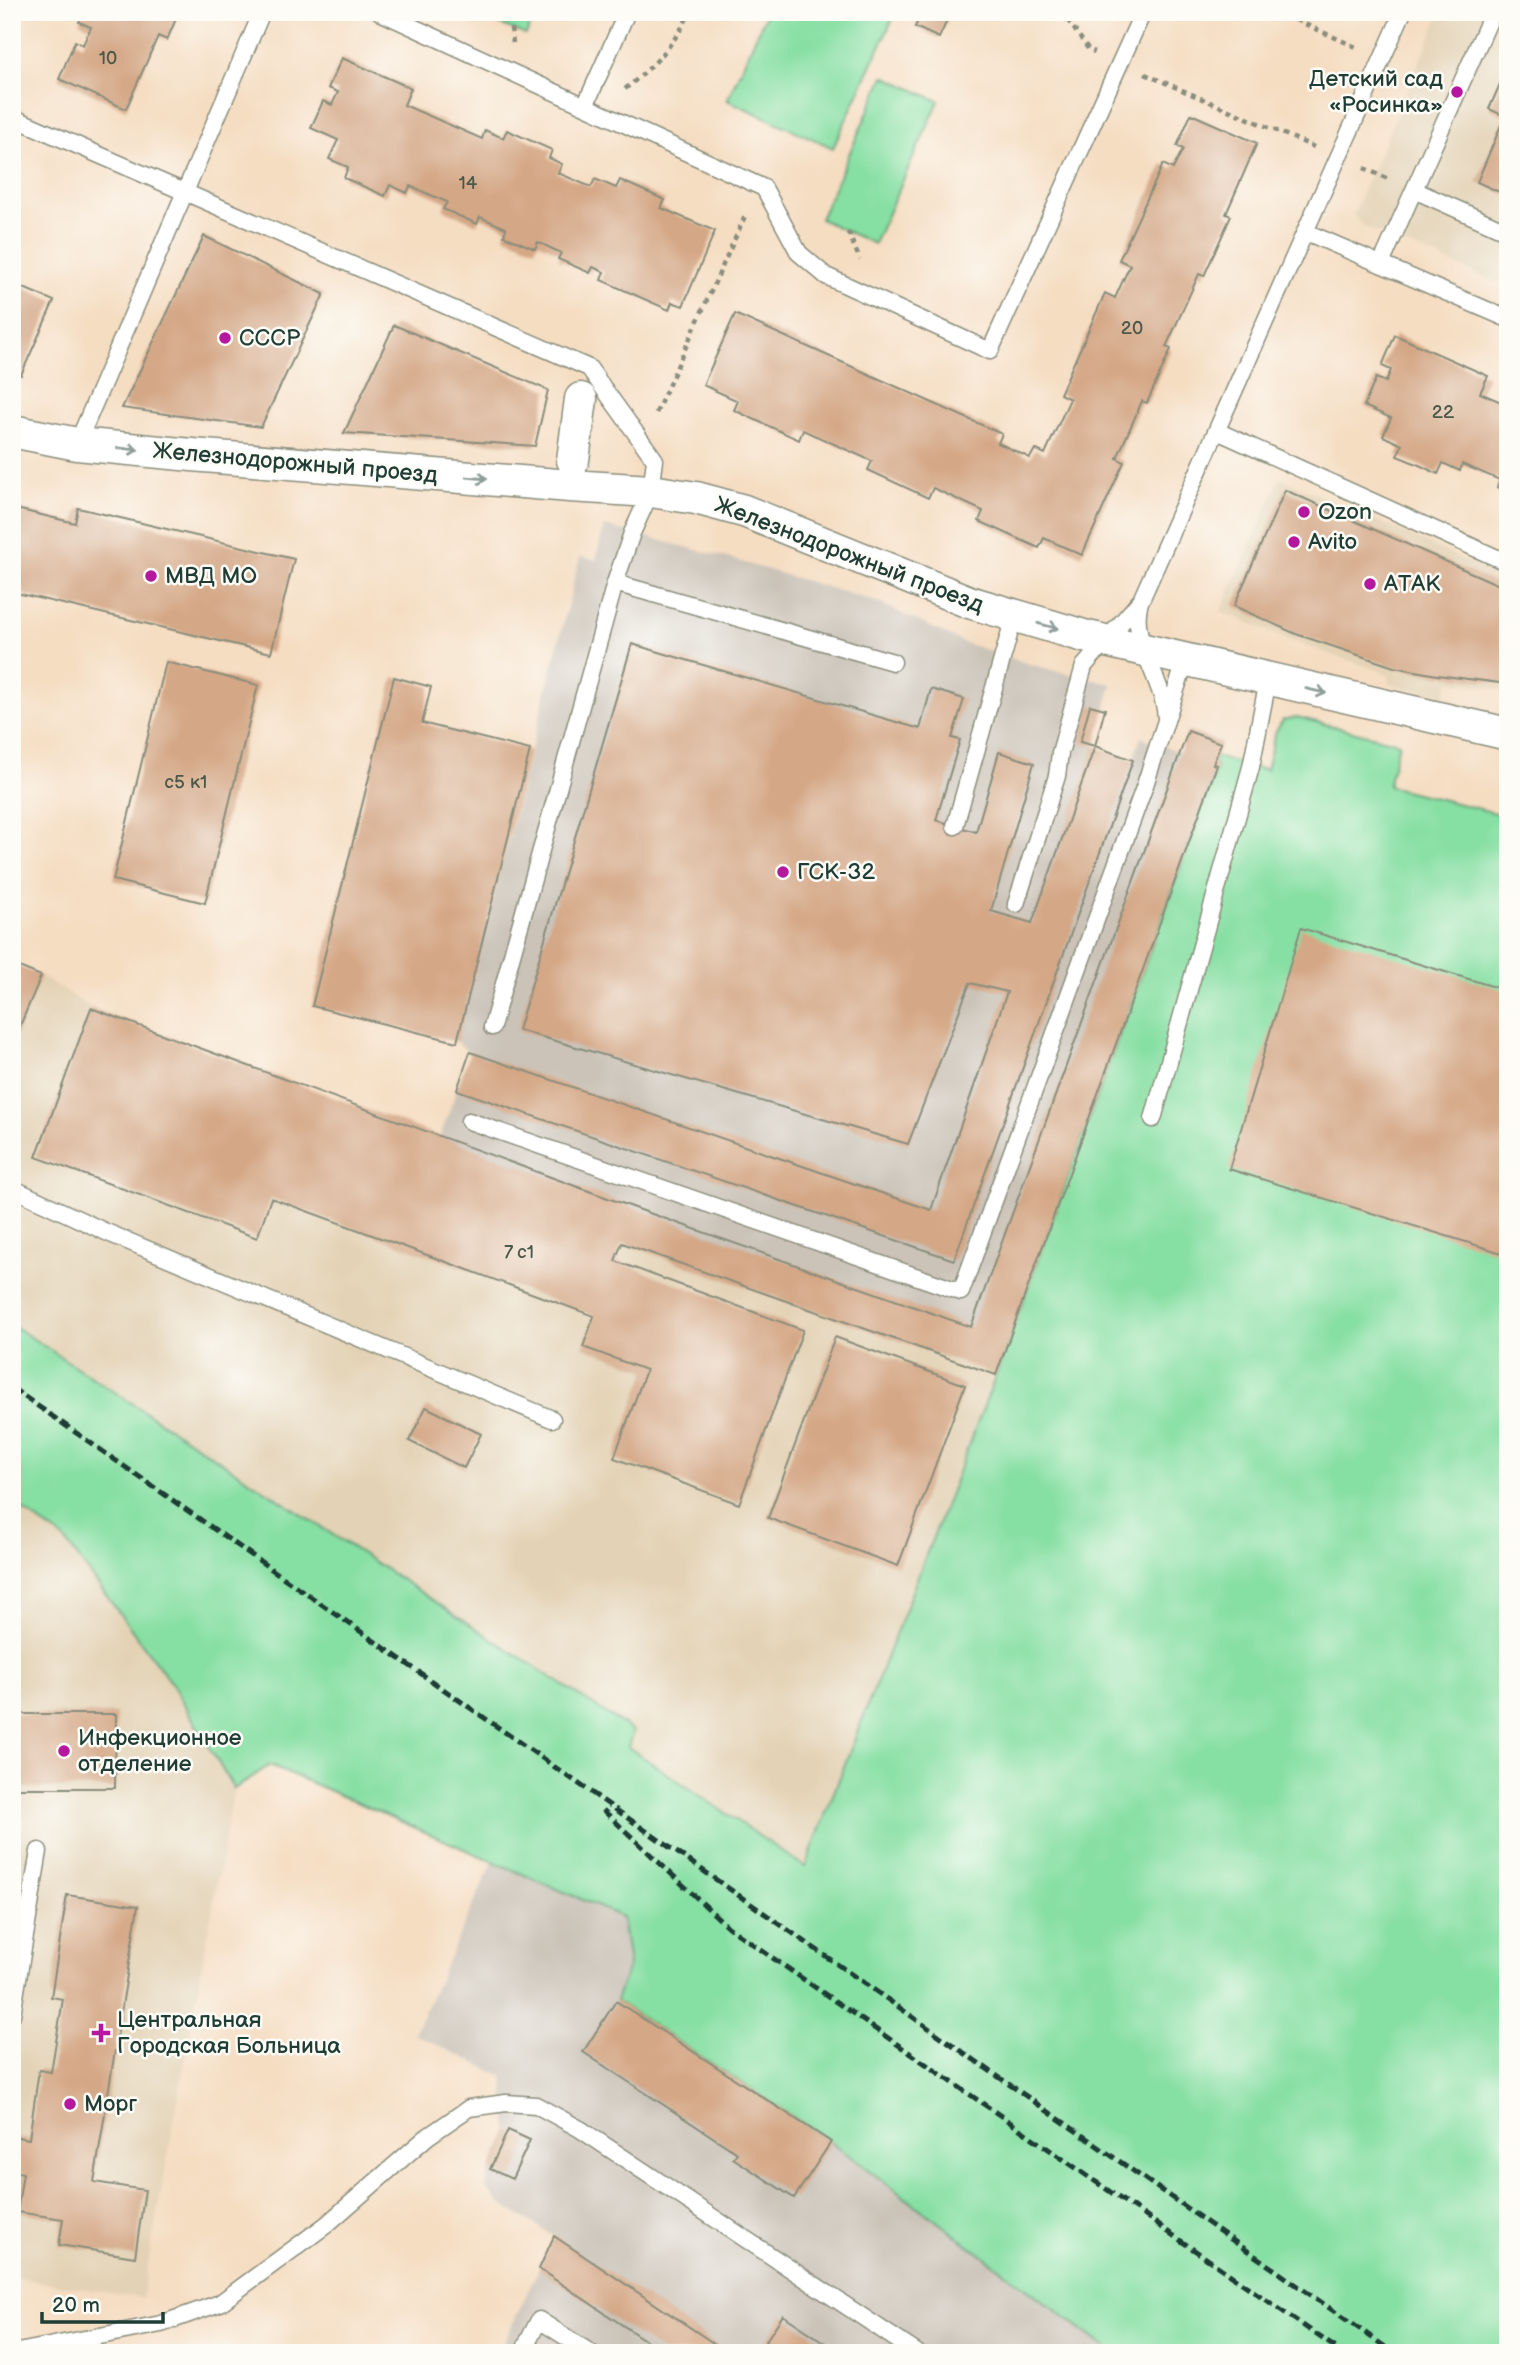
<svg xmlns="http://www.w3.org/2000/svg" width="1520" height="2365" font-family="'Balsamiq Sans',sans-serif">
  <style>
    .built { fill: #e3d2b5 }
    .industrial { fill: #cbc3b8 }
    .green { fill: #86dfa3; stroke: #528e6c; stroke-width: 2 }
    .building { fill: #d4a786 }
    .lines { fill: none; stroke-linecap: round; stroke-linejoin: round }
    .service-casing { stroke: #8a8d7b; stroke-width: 19 }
    .minor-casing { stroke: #8a8d7b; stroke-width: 35 }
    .path { stroke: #8a8d7b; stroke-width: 4.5; stroke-dasharray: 5 5; stroke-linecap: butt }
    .service { stroke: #fff; stroke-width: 16 }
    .minor { stroke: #fff; stroke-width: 32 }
    .rail { stroke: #1f3d34; stroke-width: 5; stroke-dasharray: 10 5; stroke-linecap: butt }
    .oneway { stroke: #8f9e9a }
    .poi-dot { fill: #b5179e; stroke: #fdfcf7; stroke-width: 2.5 }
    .labels { text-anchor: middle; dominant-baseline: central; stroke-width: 5; stroke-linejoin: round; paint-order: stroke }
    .number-label { font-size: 19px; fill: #4c5848 }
    .poi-label { font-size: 23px; fill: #1f3d34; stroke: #fdfcf7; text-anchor: start }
    .street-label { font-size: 23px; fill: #1f3d34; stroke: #fdfcf7 }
  </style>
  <rect width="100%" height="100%" fill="#fdfcf7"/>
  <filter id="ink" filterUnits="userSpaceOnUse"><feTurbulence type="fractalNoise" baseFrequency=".0143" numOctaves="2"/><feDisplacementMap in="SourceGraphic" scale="14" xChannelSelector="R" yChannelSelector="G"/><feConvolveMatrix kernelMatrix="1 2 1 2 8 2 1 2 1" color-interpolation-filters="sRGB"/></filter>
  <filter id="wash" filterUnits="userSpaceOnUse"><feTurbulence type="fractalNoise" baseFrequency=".00686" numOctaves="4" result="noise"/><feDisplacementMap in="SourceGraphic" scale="28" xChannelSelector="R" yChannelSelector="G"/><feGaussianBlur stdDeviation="1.57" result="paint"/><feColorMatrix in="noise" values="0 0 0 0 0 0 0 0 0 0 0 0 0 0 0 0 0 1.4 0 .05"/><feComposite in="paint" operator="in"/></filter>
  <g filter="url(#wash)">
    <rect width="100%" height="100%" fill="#f5ddc2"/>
    <path class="built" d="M1441 12H1508V287L1365 227 1353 215Z
      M1280 478 1508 579V691L1449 681 1444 697 1388 684 1389 674 1292 641 1221 611Z
      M12 964 41 976 91 1008 622 1243 996 1375 805 1867 627 1747 632 1731 12 1325Z
      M12 1502 64 1539 172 1684 234 1789 142 2298 12 2277Z"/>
    <path class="industrial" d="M604 526 724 557 877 602 962 642 1032 665 1112 684 1095 746 1133 760 1141 737 1180 752 1188 731 1221 743 1213 764 1217 765 996 1375 622 1243 440 1137 470 1053 457 1042 580 557 596 560Z
      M493 1862 622 1917 629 1965 831 2142 1113 2353H499L554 2236 499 2203 486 2188 490 2169 508 2130 503 2076 414 2034Z"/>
    <path class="green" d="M471 12H536L526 35Z
      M767 12H896L833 148 727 100Z
      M884 76 939 101 874 244 820 219Z
      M1297 717 1399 743 1388 786 1508 816V2353H1113L831 2142 616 2001 629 1965 622 1917 270 1765 234 1789 172 1684 64 1539 12 1502V1325L633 1731 628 1747 805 1867 996 1375 1217 766 1213 764 1216 757 1266 770 1275 733 1283 720Z"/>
    <g id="blocks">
      <path class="building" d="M84 12H179L167 40 158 36 126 109 59 79 75 41 83 45 91 27 79 22Z
        M922 12H951L939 38 915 27Z
        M342 58 411 88 404 105 482 139 485 130 503 138 507 130 552 150 549 158 562 164 558 173 591 187 595 179 616 188 620 180 665 200 661 208 715 231 683 306 672 302 669 310 601 280 604 272 593 267 590 273 558 259 561 253 538 242 535 249 504 236 506 228 480 217 477 224 443 209 447 202 410 186 407 193 390 185 385 196 344 178 348 167 329 159 338 140 311 128 323 101 332 105 338 92 328 88Z
        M1508 66V196L1477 182 1505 116 1489 109Z
        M1191 114 1257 143 1226 214 1231 216 1204 276 1199 274 1166 347 1171 349 1147 403 1142 401 1117 458 1124 462 1082 555 1044 538 1039 548 979 521 983 511 933 488 928 498 868 470 872 461 803 430 799 440 734 410 738 401 703 385 735 314 1002 434 998 443 1030 458 1035 449 1045 454 1070 399 1060 394 1105 293 1115 298 1130 265 1119 260 1163 164 1173 169 1183 149 1177 146Z
        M204 236 324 294 261 427 122 408Z
        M12 283 54 301 21 375 12 372Z
        M394 325 548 390 535 446 344 433Z
        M1395 335 1488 376 1480 393 1508 405V492L1497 487 1500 480 1462 464 1460 471 1443 463 1438 474 1417 464 1397 456 1402 445 1383 436 1391 418 1364 406 1376 378 1386 382 1391 370 1382 366Z
        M1285 490 1508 589V684L1437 675 1394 667 1296 634 1234 606Z
        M12 508 75 523 78 508 294 559 271 653 12 592Z
        M632 644 920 729 931 689 964 699 952 738 960 740 936 820 976 832 999 752 1034 763 991 911 1032 923 1095 746 1133 760 954 1260 457 1090 470 1052 931 1210 1007 992 970 983 908 1144 518 1030Z
        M166 662 258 685 205 903 113 880Z
        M394 677 431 687 422 723 530 750 457 1042 312 1006Z
        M1090 705 1105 709 1095 746 1080 742Z
        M1188 731 1221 743 1213 764 1217 765 996 1375 622 1243 615 1261 803 1330 739 1504 614 1458 646 1370 583 1347 594 1316 271 1198 257 1238 36 1157 91 1008 635 1208 971 1327Z
        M1301 928 1508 991V1255L1229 1169Z
        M12 964 41 976 12 1045Z
        M835 1337 965 1385 898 1566 768 1518Z
        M426 1407 481 1434 464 1468 409 1441Z
        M12 1714H116L115 1788H12Z
        M67 1895 138 1906 94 2182 145 2190 135 2257 59 2245 63 2219 17 2212 23 2173 12 2171V2136L29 2139 39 2070 51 2072 63 1999 51 1997Z
        M616 2001 831 2142 794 2198 733 2158 737 2153 583 2052Z
        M508 2130 530 2140 512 2179 490 2169Z
        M554 2236 728 2353H664L539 2269Z
        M783 2315 840 2353H758Z"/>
    </g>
  </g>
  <g filter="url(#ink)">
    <use href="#blocks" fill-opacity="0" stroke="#8a8d7b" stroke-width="2"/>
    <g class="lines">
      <defs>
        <path id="service" d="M380 12 764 188 799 253 826 276 990 351 1143 12
          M585 106 627 12
          M12 117 589 368 655 460 651 491 632 533 615 583 492 1027
          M1414 190 1508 232
          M1306 232 1508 319
          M1381 264 1493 12
          M1217 431 1508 563
          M77 444 262 12
          M615 583 893 662
          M1140 602C1128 639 1164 679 1166 718
          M955 826 1014 617
          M1016 904 1057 776 1060 753 1084 666 1141 600 1403 12
          M1153 1119 1251 767 1268 680
          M469 1121 961 1292 1145 785 1186 659
          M12 1188 106 1232 552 1419
          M12 2015 39 1851
          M13 2353 161 2324 220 2303 326 2225 427 2137 469 2108 506 2103 536 2105 580 2129 917 2353
          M522 2353 539 2320 591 2353"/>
        <path id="minor" d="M12 431 77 444 192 455 570 486 651 491 696 498 744 511 969 602 1084 636 1508 734
          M573 460 581 399"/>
      </defs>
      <use href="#service" class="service-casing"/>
      <use href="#minor" class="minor-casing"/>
      <path class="path" d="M1062 12 1089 50 1095 52
        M1278 12 1356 47
        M513 43 511 28 518 12
        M1145 74 1314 147
        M625 89C653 67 675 44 690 12
        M1364 168 1388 179
        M848 232 860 260
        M656 413 746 214"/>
      <use href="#service" class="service"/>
      <use href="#minor" class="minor"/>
      <path class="rail" d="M12 1388 1394 2353
        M603 1810 728 1927 1343 2353"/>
    </g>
    <defs><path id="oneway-shaft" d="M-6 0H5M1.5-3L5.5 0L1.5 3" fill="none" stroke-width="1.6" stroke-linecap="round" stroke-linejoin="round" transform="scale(1.75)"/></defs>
    <g class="oneway">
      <use href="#oneway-shaft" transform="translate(128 449) rotate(6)"/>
      <use href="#oneway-shaft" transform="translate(477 478) rotate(5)"/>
      <use href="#oneway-shaft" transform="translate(1048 626) rotate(15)"/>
      <use href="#oneway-shaft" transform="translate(1316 691) rotate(13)"/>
    </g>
  </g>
  <g class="poi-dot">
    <circle cx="1457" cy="92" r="7"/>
    <circle cx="225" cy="338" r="7"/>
    <circle cx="1304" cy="512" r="7"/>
    <circle cx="1294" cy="542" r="7"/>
    <circle cx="151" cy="576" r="7"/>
    <circle cx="1370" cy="584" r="7"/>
    <circle cx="783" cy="872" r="7"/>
    <circle cx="64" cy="1751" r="7"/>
    <path d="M97.5 2022.5h7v7h7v7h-7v7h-7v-7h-7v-7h7z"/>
    <circle cx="70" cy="2104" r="7"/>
  </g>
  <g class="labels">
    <g class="number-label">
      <text x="108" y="58">10</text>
      <text x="468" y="183">14</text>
      <text x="1132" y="328">20</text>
      <text x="1443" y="412">22</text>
      <text x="186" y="782">с5 к1</text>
      <text x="519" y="1252">7 с1</text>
    </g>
    <g class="poi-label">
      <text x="1443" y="79" text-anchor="end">Детский сад<tspan x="1443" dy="26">«Росинка»</tspan></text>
      <text x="239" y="338">СССР</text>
      <text x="1318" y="512">Ozon</text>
      <text x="1308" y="542">Avito</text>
      <text x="165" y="576">МВД МО</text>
      <text x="1384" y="584">АТАК</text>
      <text x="797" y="872">ГСК-32</text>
      <text x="78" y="1738">Инфекционное<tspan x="78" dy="26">отделение</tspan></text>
      <text x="117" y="2020">Центральная<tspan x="117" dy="26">Городская Больница</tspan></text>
      <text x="84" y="2104">Морг</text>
    </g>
    <g class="street-label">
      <text transform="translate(295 463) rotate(5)">Железнодорожный проезд</text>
      <text transform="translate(849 555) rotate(21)">Железнодорожный проезд</text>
    </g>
  </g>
  <rect width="1520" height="2365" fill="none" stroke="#fdfcf7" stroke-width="42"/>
  <path d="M42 2312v10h121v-10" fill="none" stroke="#1f3d34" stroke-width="3.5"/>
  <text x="52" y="2312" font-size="21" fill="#1f3d34" stroke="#fdfcf7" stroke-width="5" paint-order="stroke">20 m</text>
</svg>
